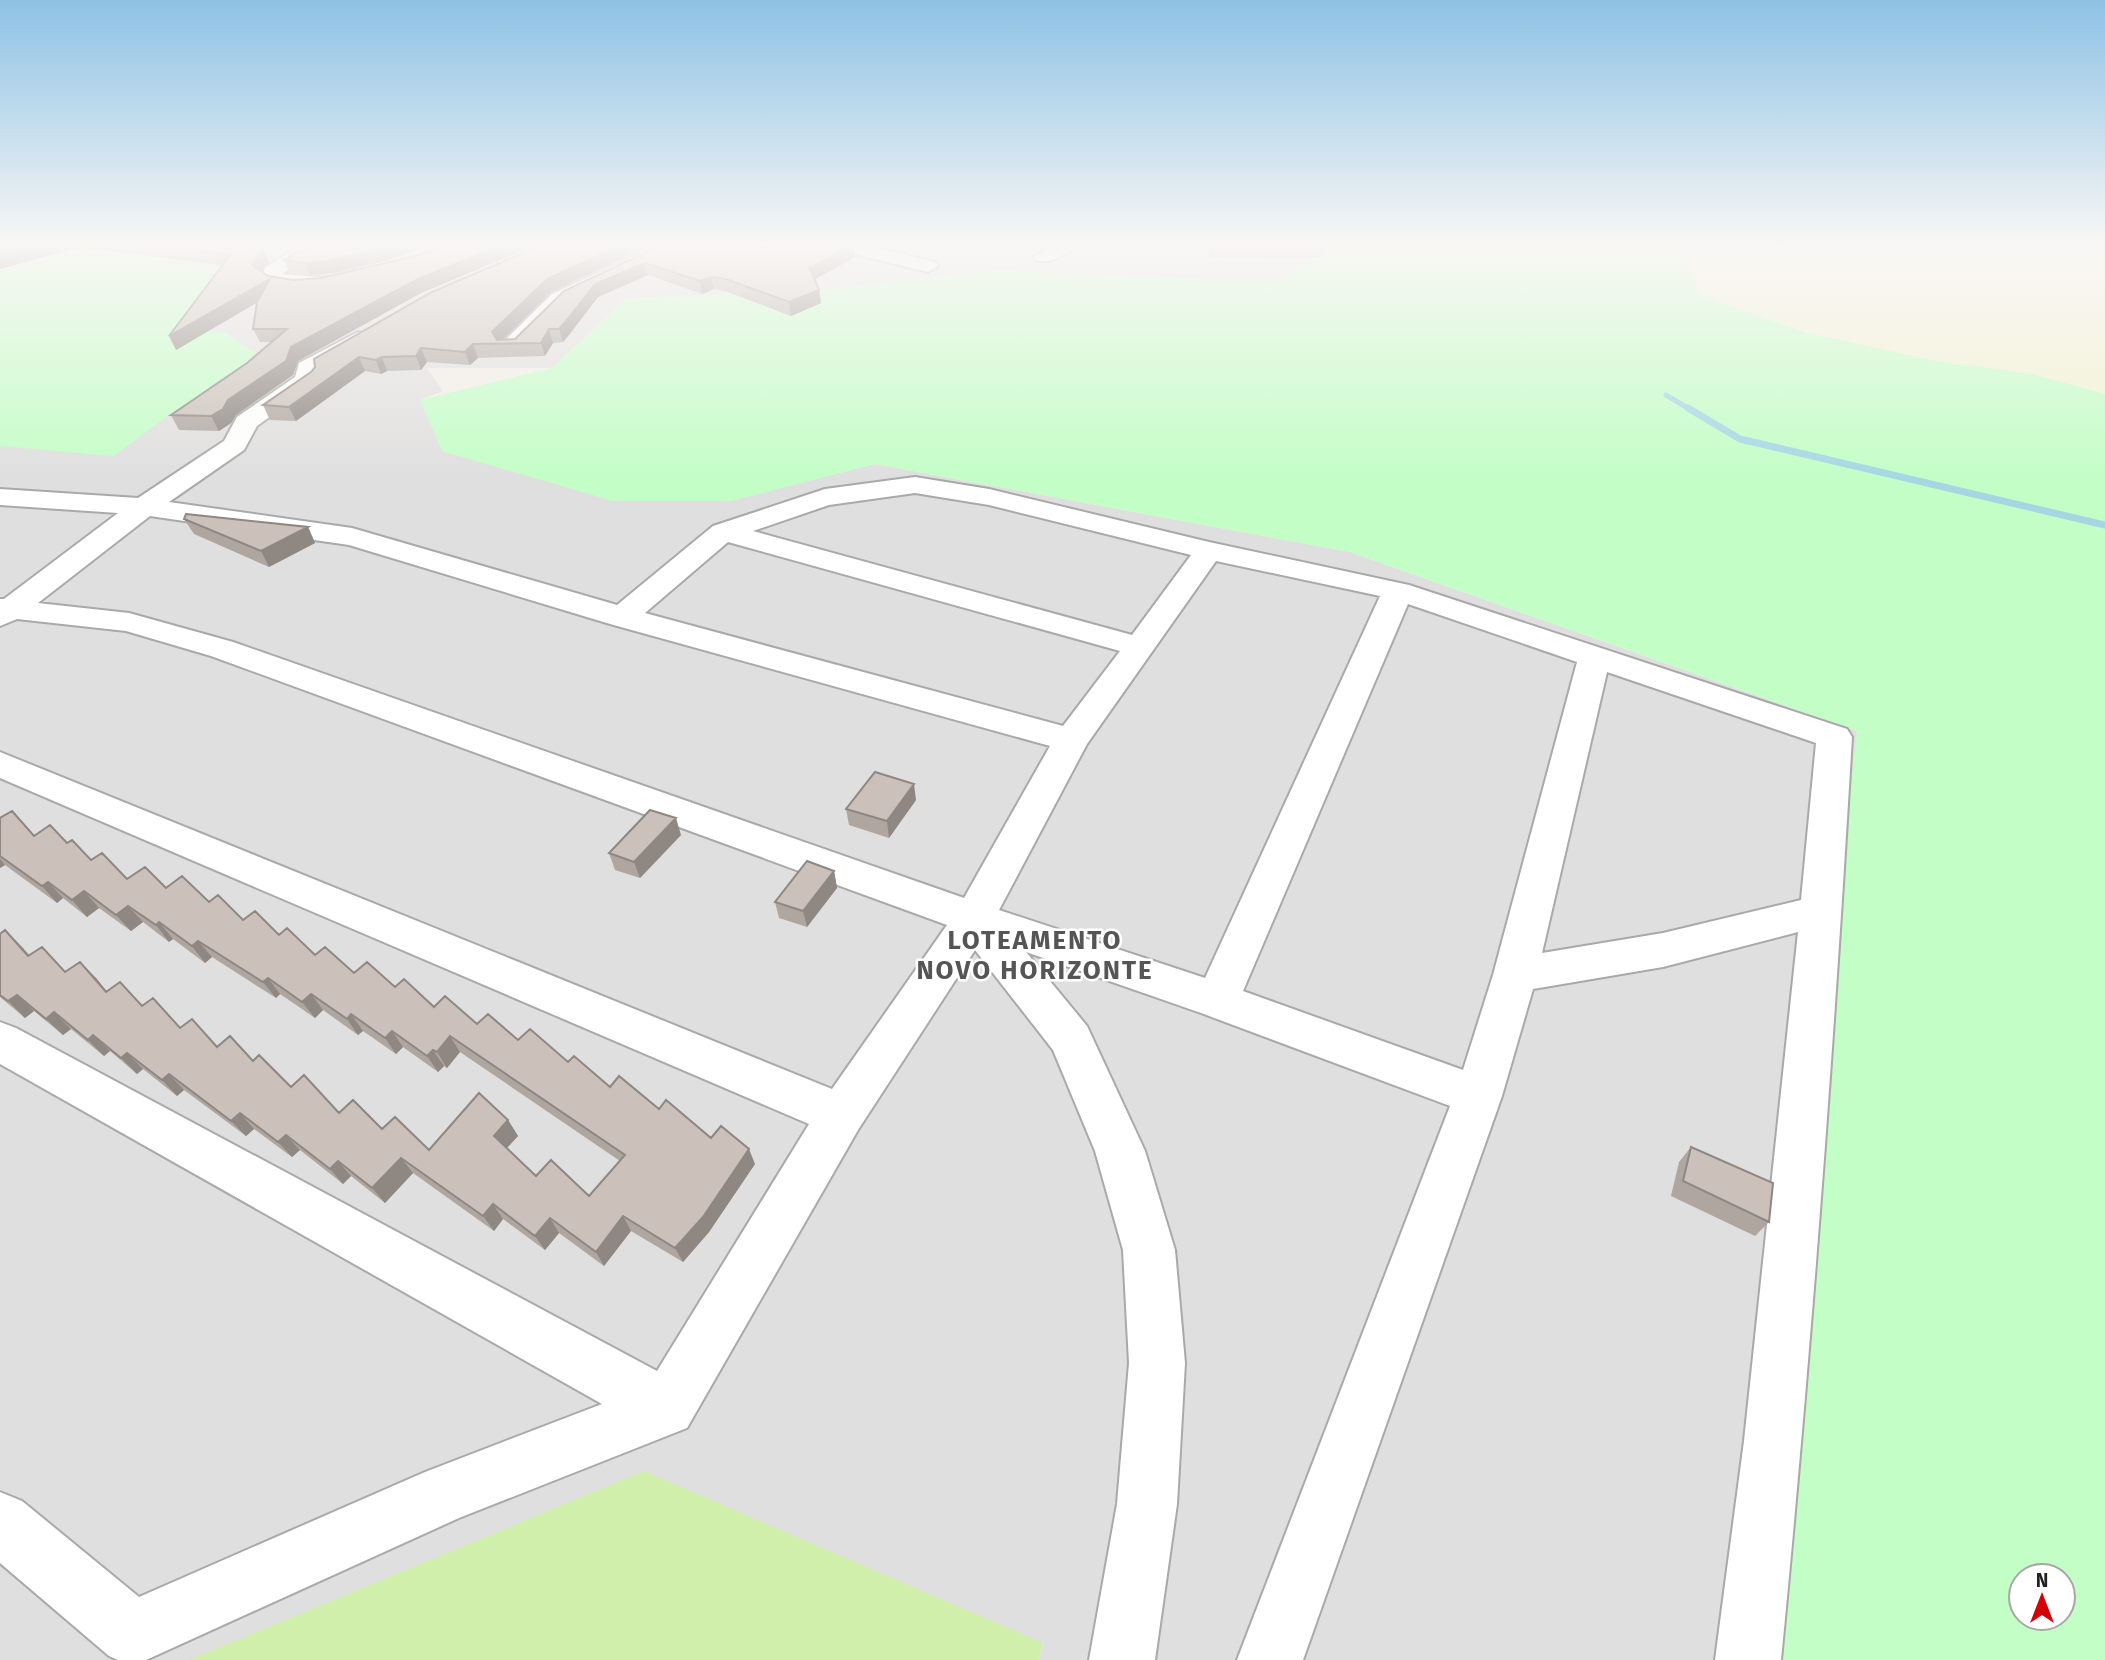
<svg xmlns="http://www.w3.org/2000/svg" width="2105" height="1660" font-family="'Fira Sans',sans-serif">
  <style>
    .residential { fill: #e0dfdf }
    .farmland { fill: #f1f2d2 }
    .grass { fill: #cfefab }
    .park { fill: #c3fec6; fill-rule: evenodd }
    .lines { fill: none; stroke-linecap: round; stroke-linejoin: round }
    .stream-far1 { stroke: #a5d7e3; stroke-width: 5 }
    .stream { stroke: #a5d7e3; stroke-width: 7 }
    .minor-casing { stroke: #a9a9a9; stroke-width: 4 }
    .minor { fill: #fff; fill-rule: evenodd }
    .wall { fill: #afa6a0 }
    .shaded-wall { fill: #8e8782 }
    .building { fill: #cbc1ba; stroke: #8e8782; stroke-width: 2 }
    .labels { text-anchor: middle; dominant-baseline: central; stroke-width: 5; stroke-linejoin: round; paint-order: stroke }
    .district-label { font-size: 26px; font-weight: bold; letter-spacing: 2px; fill: #555; stroke: #fff }
  </style>
  <rect width="100%" height="100%" fill="#f2eee8"/>
  <path class="residential" d="M0 247H1329L1272 282 995 270 809 292 627 298 552 368H427L443 391 420 400 728 501 875 464 1350 552 1857 731 1793 1660H1039L1043 1644 212 1660H0Z"/>
  <path class="farmland" d="M1616 247H2105V691Z"/>
  <path class="grass" d="M644 1471 1043 1643 1039 1660H189Z"/>
  <path class="park" d="M1329 247H1679L1701 296 1804 332 1936 361 2032 374 2105 394V1660H1753L1857 731 1350 552 875 464 731 501H613L442 451 420 400 552 368 627 298 809 292 995 270 1272 282ZM2021 1576H2063V1618H2021Z
    M82 248 232 266 174 326 224 332 277 367 308 378 284 395 213 392 174 411 114 456 0 446V270Z"/>
  <g class="lines">
    <path class="stream-far1" d="M1666 395 1691 410"/>
    <path class="stream" d="M1688 408 1740 439 2105 525"/>
    <defs>
      <path id="minor" d="M299 247H322L282 274 329 278 332 282 329 286 289 288 263 281 260 277 266 267Z
        M654 247H680L566 302 518 351H502L499 346 552 294Z
        M840 247H874L935 262 938 266 928 272 842 251Z
        M1051 247H1077L1051 261H1037L1034 257Z
        M358 332 366 334 369 339 366 344 317 372 319 379 315 384 257 426 244 450 169 502 352 528 617 605 713 526 825 489 915 477 989 489 1209 542 1409 585 1847 729 1852 737C1834 1045 1811 1353 1781 1660H1715L1744 1441 1798 932 1663 967 1533 989 1502 1096 1303 1660H1237L1450 1106 1201 1013 1026 952 1087 1026 1145 1151 1175 1250 1185 1363 1177 1504 1155 1660H1089L1117 1504 1129 1363 1123 1250 1095 1151 1053 1050 975 950 858 1130 687 1428 459 1518 146 1660H118L109 1656 0 1563V1492L22 1501 139 1597 425 1472 602 1404 0 1064V1022L16 1028 657 1371 809 1124 0 778V752L832 1089 947 925 211 656 126 631 17 619 0 626V599H4L118 513 0 505V489L138 498 224 441 237 417 295 377 299 363ZM915 493 989 505 1191 555 1132 635 753 531 829 505ZM150 516 349 545 610 624 1050 746 964 898 233 642 129 613 38 603ZM728 542 1120 651 1063 726 645 613ZM1216 561 1380 596 1205 978 999 910 1087 744ZM1408 604 1577 662 1493 975 1463 1070 1243 991ZM1607 672 1816 743 1801 900 1663 933 1542 953Z"/>
    </defs>
    <use href="#minor" class="minor-casing"/>
    <use href="#minor" class="minor"/>
  </g>
  <path class="wall" d="M79 247H238L263 249 269 262 262 272 268 276 293 280 321 278 415 256 440 247H531L421 293 298 361 293 375 236 415 231 423 219 431 179 430 171 415 247 363 271 342H260L253 329 257 302 176 350 222 265Z
    M310 247H427L380 262 335 273 310 275 289 272 284 260 308 250Z
    M537 247H647L551 292 502 340 515 339 657 247H854L855 257 815 279 819 290 821 303 791 316 728 292 714 289 702 294 648 275 598 297 571 333 563 342 553 343 545 356 478 358 470 365 427 362 421 370 387 371 381 374 365 371 296 421 270 420 263 405Z
    M1209 247H1321L1320 258 1209 257Z
    M184 519 308 527 315 543 269 567 194 534Z
    M916 800 889 838 849 825 846 809Z
    M0 818 34 836 67 843 91 860 127 879 166 888 209 902 243 920 279 935 315 955 354 973 395 987 434 1007 568 1062 610 1087 659 1109 711 1138 755 1164 709 1232 683 1262 631 1231 604 1266 559 1233 545 1250 503 1219 494 1231 413 1173 385 1203 351 1176 343 1184 300 1150 292 1157 254 1129 246 1136 184 1090 177 1096 143 1069 137 1074 110 1051 104 1056 71 1029 63 1035 34 1011 25 1018 0 997V934L22 947 29 955 66 972 96 978 107 992 142 1006 180 1028 217 1047 253 1061 291 1087 339 1113 382 1129 429 1150 508 1120 518 1136 507 1148 536 1176 589 1196 620 1161 460 1052 447 1068 444 1066 438 1072 403 1047 396 1054 363 1031 358 1035 323 1010 315 1018 280 994 276 998 212 957 205 963 173 939 169 942 143 922 131 931 99 908 87 917 63 898 57 903 5 865 0 868Z
    M681 835 640 878 615 870 609 853Z
    M834 871 837 888 807 927 779 918 775 902Z
    M1691 1147 1769 1222 1755 1236 1671 1196 1679 1162Z"/>
  <path class="shaded-wall" d="M25 247H79L0 269V254Z
    M384 247H427L380 262 335 273 310 275 305 263Z
    M497 247H531L421 293 298 361 293 375 236 415 231 423 219 431 211 416 291 347 416 280Z
    M617 247H647L551 292 498 344 492 332 547 279Z
    M848 247H854L855 257 812 281 810 268Z
    M263 249 269 262 257 278 252 265Z
    M645 263 648 275 598 297 563 342 559 329 595 284Z
    M711 277 714 289 702 294 700 281Z
    M270 279 275 292 176 350 169 336Z
    M819 290 821 303 791 316 789 302Z
    M549 329 553 343 545 356 541 343Z
    M473 344 478 358 470 365 465 352Z
    M421 348 427 362 421 370 416 356Z
    M359 357 365 371 296 421 289 407Z
    M382 357 387 371 381 374 376 360Z
    M308 527 315 543 269 567 261 551Z
    M914 784 916 800 889 838 887 821Z
    M676 818 681 835 640 878 634 862Z
    M0 859 5 865 0 868Z
    M834 871 837 888 807 927 803 911Z
    M48 882 63 898 57 903 42 886Z
    M84 891 99 908 87 917 72 900Z
    M128 906 143 922 131 931 116 915Z
    M159 922 173 939 169 942 156 925Z
    M5 930 22 947 44 973 28 956Z
    M198 941 212 957 205 963 192 946Z
    M80 962 96 978 121 1009 106 992Z
    M268 978 280 994 276 998 263 982Z
    M311 994 323 1010 315 1018 302 1002Z
    M17 995 34 1011 25 1018 8 1001Z
    M54 1012 71 1029 63 1035 46 1019Z
    M351 1014 363 1031 358 1035 347 1019Z
    M392 1031 403 1047 396 1054 385 1038Z
    M93 1035 110 1051 104 1056 88 1040Z
    M450 1036 460 1052 447 1068 437 1052Z
    M433 1050 444 1066 438 1072 427 1056Z
    M127 1053 143 1069 137 1074 121 1058Z
    M169 1074 184 1090 177 1096 162 1080Z
    M240 1113 254 1129 246 1136 231 1121Z
    M508 1120 518 1136 504 1151 494 1136Z
    M286 1135 300 1150 292 1157 278 1142Z
    M749 1149 755 1164 709 1232 683 1262 675 1248Z
    M401 1158 413 1173 385 1203 372 1188Z
    M338 1161 351 1176 343 1184 330 1169Z
    M493 1204 503 1219 494 1231 483 1216Z
    M623 1216 631 1231 604 1266 596 1252Z
    M550 1218 559 1233 545 1250 535 1236Z"/>
  <path class="building" d="M12 247H25L0 254V250Z
    M172 247H238L263 249 252 265 268 276 293 280 321 278 415 256 440 247H497L416 280 291 347 286 361 228 400 223 409 211 416 171 415 247 363 287 329H253L257 302 270 279 169 336 230 255Z
    M310 247H384L329 261 305 263 284 260 296 252 308 250Z
    M537 247H617L547 279 492 332 497 340 515 339 564 291 657 247H848L810 268 819 290 789 302 726 279 711 277 700 281 645 263 595 284 567 320 559 329H549L541 343 473 344 465 352 421 348 416 356 382 357 376 360 359 357 289 407 263 405 311 372 315 367 314 359 432 292Z
    M186 514 308 527 261 551 184 519Z
    M875 772 914 784 887 821 846 809Z
    M650 810 676 818 634 862 609 853Z
    M12 811 34 836 50 825 67 843 72 840 91 860 102 853 127 879 145 867 166 888 182 876 209 902 218 895 243 920 255 911 279 935 287 928 315 955 325 947 354 973 367 962 395 987 404 979 434 1007 445 996 477 1024 488 1014 518 1040 530 1029 568 1062 574 1056 610 1087 619 1076 659 1109 666 1100 711 1138 721 1126 749 1149 703 1217 675 1248 623 1216 596 1252 550 1218 535 1236 493 1204 483 1216 401 1158 372 1188 338 1161 330 1169 286 1135 278 1142 240 1113 231 1121 169 1074 162 1080 127 1053 121 1058 93 1035 88 1040 54 1012 46 1019 17 995 8 1001 0 995V934L5 930 28 956 42 947 65 972 80 962 106 992 120 982 142 1006 153 998 180 1028 192 1019 217 1047 230 1036 253 1061 259 1055 291 1087 304 1075 339 1113 353 1100 382 1129 395 1117 429 1150 479 1093 508 1120 494 1136 536 1176 551 1160 589 1196 625 1155 450 1036 437 1052 433 1050 427 1056 392 1031 385 1038 351 1014 347 1019 311 994 302 1002 268 978 263 982 198 941 192 946 159 922 156 925 128 906 116 915 84 891 72 900 48 882 42 886 0 856V818Z
    M807 861 834 871 803 911 775 902Z
    M1691 1147 1773 1183 1769 1222 1683 1181Z"/>
  <linearGradient id="sky" x2="0" y2="1"><stop stop-color="#8dc2e6"/><stop offset="0.51" stop-color="#f9f7f5"/><stop offset="1" stop-color="#f9f7f5" stop-opacity="0"/></linearGradient>
  <rect width="2105" height="480" fill="url(#sky)"/>
  <g class="labels">
    <g class="district-label">
      <text x="1035" y="940">LOTEAMENTO<tspan x="1035" dy="30">NOVO HORIZONTE</tspan></text>
    </g>
  </g>
  <g transform="translate(2042 1597)"><circle r="33" fill="#ffffff" stroke="#a7a7a7" stroke-width="2"/>
  <path d="M0-5L12 26L0 18L-12 26Z" fill="#d30008"/>
  <text y="-10" font-size="19" font-weight="bold" text-anchor="middle" fill="#222222">N</text>
  </g>
</svg>
